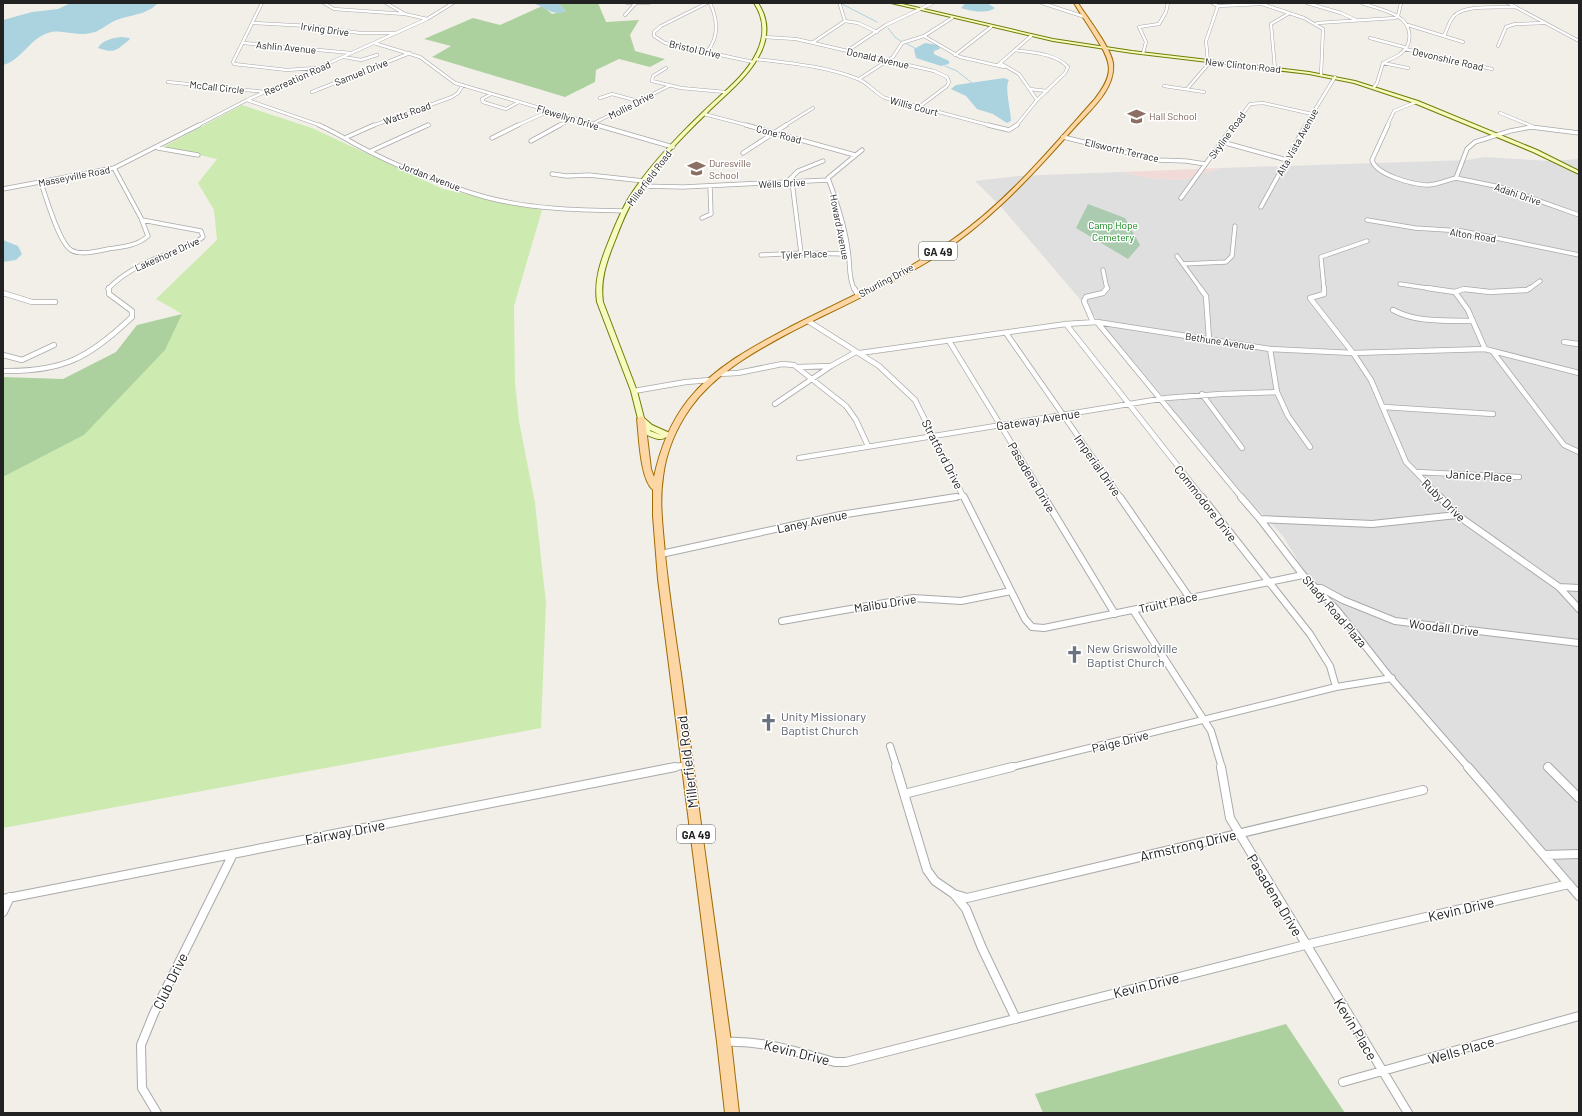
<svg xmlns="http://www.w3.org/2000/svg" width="1582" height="1116" font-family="Barlow,sans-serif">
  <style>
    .residential { fill: #e0dfdf }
    .commercial { fill: #f2dad9 }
    .grass { fill: #cdebb0 }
    .forest { fill: #add19e }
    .cemetery { fill: #aacbaf }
    .water { fill: #aad3df }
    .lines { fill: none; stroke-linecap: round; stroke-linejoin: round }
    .stream { stroke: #aad3df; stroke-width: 1 }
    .street-far4-casing { stroke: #a9a9a9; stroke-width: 3.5 }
    .street-far3-casing { stroke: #a9a9a9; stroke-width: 5 }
    .street-far2-casing { stroke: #a9a9a9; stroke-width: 6 }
    .street-far1-casing { stroke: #a9a9a9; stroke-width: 8 }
    .street-casing { stroke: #a9a9a9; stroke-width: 10 }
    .secondary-casing { stroke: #707d05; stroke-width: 2 }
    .primary-casing { stroke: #a06b00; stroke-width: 2 }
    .street-far4 { stroke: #fff; stroke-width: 2.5 }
    .street-far3 { stroke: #fff; stroke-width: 3.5 }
    .street-far2 { stroke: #fff; stroke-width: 4.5 }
    .street-far1 { stroke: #fff; stroke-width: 6 }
    .street { stroke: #fff; stroke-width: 8 }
    .secondary { fill: #f7fabf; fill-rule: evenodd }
    .primary { fill: #fcd6a4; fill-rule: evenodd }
    .labels { text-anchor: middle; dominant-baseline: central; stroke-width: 3; stroke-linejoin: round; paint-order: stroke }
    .far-street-label { font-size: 10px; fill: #222; stroke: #fff }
    .far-education-label { font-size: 10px; fill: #785e54; stroke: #fff; text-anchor: start }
    .far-park-label { font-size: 10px; fill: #0c8416; stroke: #fff }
    .shield { fill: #fff; stroke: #646464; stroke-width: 1 }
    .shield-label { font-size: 11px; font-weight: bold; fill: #222 }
    .street-label { font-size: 12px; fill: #222; stroke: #fff }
    .worship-label { font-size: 12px; fill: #5b616d; stroke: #fff; text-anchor: start }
    .near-street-label { font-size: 14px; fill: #222; stroke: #fff }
  </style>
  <rect width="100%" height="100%" fill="#f2efe9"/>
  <path class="residential" d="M1484 157 1549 161 1579 159V889L1322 601 1283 536 1173 419 1168 402 1002 208 975 181 1018 176 1122 172 1149 178 1182 180 1221 168 1468 160Z"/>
  <path class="commercial" d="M1221 168 1182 180 1149 178 1122 172Z"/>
  <path class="grass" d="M242 105 312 128 443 189 542 210 514 306 515 382 519 421 535 503 546 603 541 728 3 828V477L84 435 182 314 156 299 217 240 214 210 198 183 217 159 163 147Z"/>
  <path class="forest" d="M559 3H598L606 22 639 20 630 35 635 51 665 59 650 67 619 59 596 70 595 82 565 97 432 57 451 46 424 39 473 18 500 25 542 6 552 14 565 11Z
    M182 314 165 350 84 435 3 477V377L63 379 116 352 137 325Z
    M1286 1024 1345 1113H1043L1035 1094Z"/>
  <path class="cemetery" d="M1088 204 1125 218 1140 245 1128 259 1076 228Z"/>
  <path class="water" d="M71 3 157 4C144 17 124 14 109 24 99 30 97 33 84 34 71 35 61 29 48 33 29 39 22 60 3 65V20L32 12 58 9Z
    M532 3H559L565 11 564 12C551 16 544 6 532 3Z
    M966 3H987L995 8C988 14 970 11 961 8Z
    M121 37 130 38 129 40C116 50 116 54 98 48 102 40 113 38 121 37Z
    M925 43 938 45 940 49 934 51V54L949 61V64L941 66 916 58 914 49Z
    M1004 78 1009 80C1004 87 1011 110 1011 121L1007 123 993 114 977 109 966 96 951 89 956 85Z
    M3 240 18 246 22 254 16 260 3 262Z"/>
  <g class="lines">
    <path class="stream" d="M840 3 877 22
      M959 3 964 4
      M888 28 895 37 902 42
      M905 43 915 48
      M945 66 957 71 972 83"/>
    <defs>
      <path id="street-far4" d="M262 3 233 62 234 64 287 70 315 68
        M324 3 334 9 405 14
        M386 3 405 14 427 19
        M627 3H649
        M707 3 661 26 654 32V36L665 43 753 62
        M1042 3 1085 17
        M1259 3 1304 18 1323 29 1321 75
        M1307 3 1341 13 1356 20
        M1362 3C1373 7 1387 10 1397 16 1412 24 1414 44 1400 54 1395 58 1388 60 1383 63L1377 83 1374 87
        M1508 3 1579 41
        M840 5 845 21
        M1218 6 1261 4
        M625 15 635 4
        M253 23 310 26 360 33H394
        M1317 23 1395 18 1398 16 1401 3
        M1408 25 1463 42
        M924 36 960 57 1004 67
        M1444 36C1447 30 1449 21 1454 16 1465 4 1500 8 1516 7
        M764 37 796 39 934 71 947 77 949 82 947 86 919 107
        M1370 38 1404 47
        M244 43 351 53
        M374 43 420 57 455 83 601 126
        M812 43 845 21 858 23 877 32
        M1498 46 1506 27 1515 24 1545 23
        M1405 49 1492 69
        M1015 50C1032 53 1055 53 1068 67L1065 73 1037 100
        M847 51 886 25 933 3
        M707 52C719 37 718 20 710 3
        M1143 53 1146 42 1139 27 1159 24 1166 12 1168 3
        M955 55 991 27
        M344 57 361 60 377 55
        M755 59C789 63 825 66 858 79 867 82 875 93 885 98L992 126
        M1208 62 1206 41 1218 6 1212 3
        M1000 63 1019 74 1037 100 1016 126
        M1383 63 1408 68
        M999 64 1031 36
        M666 68 653 76 652 81 681 88 725 92
        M1275 69 1271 24 1288 14
        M859 79 893 57 902 43 924 36 952 18
        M168 82 265 92
        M1164 86 1204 92
        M1030 89 1047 91
        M1187 89 1210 62
        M312 92 410 53
        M491 94 482 99 483 102 506 109 519 102
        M600 98 612 94 638 101
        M247 100 322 126
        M1500 113 1532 126
        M704 114 750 126
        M592 124 669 86
        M197 126 247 100 427 19 453 3
        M372 126 452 97 458 93 463 85
        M426 126 429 125
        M516 126 549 111
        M558 126 573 119
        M784 126 813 108
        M1234 126 1250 104 1263 103 1312 114
        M1305 126 1335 77
        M1387 126 1394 111 1416 102"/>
      <path id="street-far3" d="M319 125C332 131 343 137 355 144 393 165 443 185 485 197 530 209 577 210 624 211
        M597 125 673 147
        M746 125 855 155
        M988 125 1009 130 1017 125
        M1388 125 1372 160C1376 175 1412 184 1426 185 1435 186 1447 180 1456 178L1467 149 1475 142 1510 131 1531 127 1579 133
        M347 137 374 125
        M1063 137 1157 160 1186 161 1205 164
        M492 138 518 125
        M531 141 560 125
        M1222 142 1287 160
        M158 148 198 155
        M371 151 428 125
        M743 153 786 125
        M552 174 567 176 589 175 644 181
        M1456 178 1500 187 1579 215
        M787 182 798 171 823 161
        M792 182 801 253
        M41 183C46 197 59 243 71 250 81 256 97 251 108 249 122 247 137 246 148 236L141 218 114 168
        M640 186 683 187 828 180
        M3 189 114 168 199 125
        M1181 198 1234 125
        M1261 207 1306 125
        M702 218 711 214 710 186
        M1367 220 1415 228 1462 231 1579 255
        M761 255 801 253 847 254
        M1177 256 1201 289
        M1183 264 1226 262 1232 256 1235 226
        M1103 270 1107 289
        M1400 284 1434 289
        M108 289C124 272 145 262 167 254 180 249 192 246 203 237L201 231 142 220
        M854 289C849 278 850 270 849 259 847 233 837 202 828 178L862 150
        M1324 289 1321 257 1367 241
        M1529 289 1540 281"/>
      <path id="street-far2" d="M854 288 858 295
        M1200 288 1206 296 1209 339
        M1324 288V294L1310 298 1353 353 1371 380 1406 462 1441 498
        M1427 288 1455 292
        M3 293 32 302H55
        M1393 310C1417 323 1445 320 1472 321
        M808 321 879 366 915 400 964 498
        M1093 322 1084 301 1086 297 1103 293 1107 288
        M1097 322 1242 498
        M1066 324 1203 498
        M1006 333 1121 498
        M949 341 1045 498
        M1564 342 1578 344
        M1270 349 1277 392 1288 416 1310 447
        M1485 349 1468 310 1455 292 1464 289 1490 292 1527 290 1530 288
        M1493 352 1564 445 1579 452
        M860 353 1066 324 1097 322 1270 349 1353 353 1485 349 1579 373
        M3 355 22 360 54 345
        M798 367 831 366 856 352
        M3 371C63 372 89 358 132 317V311L109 294V288
        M718 374 738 373 782 364 794 365 846 406 856 420 868 446
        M634 391 686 382 711 380
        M1202 394 1242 448
        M775 404 831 366
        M1384 407 1493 414
        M799 458 1166 398 1221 394 1277 392
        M1416 472 1519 477
        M949 498 964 496"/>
      <path id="street-far1" d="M964 497 1025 619 1032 627 1044 628 1303 575
        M1044 497 1115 614
        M1120 497 1189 597
        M1202 497 1310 634 1330 666 1336 687
        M1241 497 1260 519 1303 575 1337 610 1388 675 1469 768
        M1440 497 1457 515 1559 587 1579 609
        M1260 519 1372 524 1457 515
        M661 554 840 515 956 497
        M1559 587 1579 588
        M1315 588H1321L1343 600 1395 621 1579 643
        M1133 610 1211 731 1222 768
        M782 621 913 598 961 601 1011 591
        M890 746 897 768
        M1548 767 1549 768
        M670 768 687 765
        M1008 768 1336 687 1392 678"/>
      <path id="street" d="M896 767 927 870 935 881 954 894 966 909 982 948 1016 1019
        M1221 767 1230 818 1408 1113
        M1468 767 1579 896
        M1548 767 1579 798
        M904 794 1012 767
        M1544 855 1579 854
        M954 894 967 898 1423 790
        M3 899 675 767
        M3 912 10 897
        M725 1042C763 1040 798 1052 835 1062H846L1305 945 1569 884
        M1343 1082 1579 1016
        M157 1113 142 1088 141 1045 154 1013 233 854"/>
      <path id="secondary" d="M754 3H758C768 18 769 35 761 52 749 77 726 94 707 113 680 139 653 167 634 199 625 213 620 228 614 243 606 263 600 281 603 302L637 391 644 418 652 425 672 434 674 436 670 438 666 437C660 442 652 437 645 434L643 424 638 419 631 391 597 302C594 281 600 263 608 243 614 228 620 213 628 199 648 167 676 138 703 112 722 93 745 77 757 52 765 35 764 18 754 3ZM650 430 661 435 650 431Z
        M891 3H898L1053 39 1132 51 1309 72 1355 81 1418 101 1537 150 1579 171V174L1533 152 1414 103 1354 83 1309 74 1132 53 1053 41Z"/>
      <path id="primary" d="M1074 3H1078C1087 17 1111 48 1113 63 1116 89 1090 110 1075 127 1029 179 984 228 924 264 880 290 833 310 787 334 752 353 715 374 691 407 676 428 666 452 663 477 659 503 663 528 665 554 669 594 675 634 681 674 697 797 714 919 731 1042L739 1113H725L717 1042 658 579 653 516V490C640 479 639 436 637 419L641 416 645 419 651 469 654 477C660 449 670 423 688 400 714 367 754 346 790 327 845 299 902 275 952 240 1007 202 1050 149 1094 100 1114 75 1113 64 1096 38 1089 26 1081 15 1074 3Z"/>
    </defs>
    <use href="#street-far4" class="street-far4-casing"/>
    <use href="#street-far3" class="street-far3-casing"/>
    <use href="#street-far2" class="street-far2-casing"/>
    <use href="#street-far1" class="street-far1-casing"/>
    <use href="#street" class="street-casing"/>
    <use href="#secondary" class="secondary-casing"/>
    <use href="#primary" class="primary-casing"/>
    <use href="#street-far4" class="street-far4"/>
    <use href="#street-far3" class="street-far3"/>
    <use href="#street-far2" class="street-far2"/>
    <use href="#street-far1" class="street-far1"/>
    <use href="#street" class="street"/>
    <use href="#secondary" class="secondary"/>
    <use href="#primary" class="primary"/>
  </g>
  <defs>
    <symbol id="school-bare" viewBox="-9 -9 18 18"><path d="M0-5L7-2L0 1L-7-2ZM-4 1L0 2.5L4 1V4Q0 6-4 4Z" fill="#8d6e63" stroke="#fff" stroke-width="2.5" paint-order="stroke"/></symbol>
    <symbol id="church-bare" viewBox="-9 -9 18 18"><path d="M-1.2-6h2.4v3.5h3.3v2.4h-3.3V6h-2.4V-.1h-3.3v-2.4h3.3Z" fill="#6b7280" stroke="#fff" stroke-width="2.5" paint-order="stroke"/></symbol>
  </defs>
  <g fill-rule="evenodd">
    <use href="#school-bare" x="1124" y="104" width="25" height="25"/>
    <use href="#school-bare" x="684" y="156" width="25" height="25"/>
    <use href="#church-bare" x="1062" y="642" width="25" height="25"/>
    <use href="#church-bare" x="756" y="710" width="25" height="25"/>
  </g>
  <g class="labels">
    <g class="far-street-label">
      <text transform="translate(325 29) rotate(8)">Irving Drive</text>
      <text transform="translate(286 47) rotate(5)">Ashlin Avenue</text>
      <text transform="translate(695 49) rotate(13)">Bristol Drive</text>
      <text transform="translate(878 58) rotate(13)">Donald Avenue</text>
      <text transform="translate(1448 59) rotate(13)">Devonshire Road</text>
      <text transform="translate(1243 65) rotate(6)">New Clinton Road</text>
      <text transform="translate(361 72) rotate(-22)">Samuel Drive</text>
      <text transform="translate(297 78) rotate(-24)">Recreation Road</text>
      <text transform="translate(217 87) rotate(6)">McCall Circle</text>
      <text transform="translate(631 105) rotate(-27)">Mollie Drive</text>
      <text transform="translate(914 106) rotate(15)">Willis Court</text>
      <text transform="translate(407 113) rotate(-20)">Watts Road</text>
      <text transform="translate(568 117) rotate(17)">Flewellyn Drive</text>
      <text transform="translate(779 134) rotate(15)">Cone Road</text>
      <text transform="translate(1227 135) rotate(-54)">Skyline Road</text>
      <text transform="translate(1297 142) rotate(-61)">Alta Vista Avenue</text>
      <text transform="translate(1122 150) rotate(13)">Ellsworth Terrace</text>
      <text transform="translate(74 176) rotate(-11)">Masseyville Road</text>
      <text transform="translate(430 176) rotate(21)">Jordan Avenue</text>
      <text transform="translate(649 178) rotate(-53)">Millerfield Road</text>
      <text transform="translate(782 183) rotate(-3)">Wells Drive</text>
      <text transform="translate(1518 194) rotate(19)">Adahi Drive</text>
      <text transform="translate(840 227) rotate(79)">Howard Avenue</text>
      <text transform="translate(1473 235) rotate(9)">Alton Road</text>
      <text transform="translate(167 254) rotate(-24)">Lakeshore Drive</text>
      <text transform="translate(804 254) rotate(-2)">Tyler Place</text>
      <text transform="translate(886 280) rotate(-28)">Shurling Drive</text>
      <text transform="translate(1220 341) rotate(9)">Bethune Avenue</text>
    </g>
    <g class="far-education-label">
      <text x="1149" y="116">Hall School</text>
      <text x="709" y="163">Duresville<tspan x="709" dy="12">School</tspan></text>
    </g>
    <g class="far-park-label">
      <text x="1113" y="225">Camp Hope<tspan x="1113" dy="12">Cemetery</tspan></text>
    </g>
    <g class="shield">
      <rect x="919" y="242" width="38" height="18" rx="3"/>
      <rect x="677" y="825" width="38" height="18" rx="3"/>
    </g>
    <g class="shield-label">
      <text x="938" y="251">GA 49</text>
      <text x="696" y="834">GA 49</text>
    </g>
    <g class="street-label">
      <text transform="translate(1038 419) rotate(-9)">Gateway Avenue</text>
      <text transform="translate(943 454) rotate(63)">Stratford Drive</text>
      <text transform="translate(1098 465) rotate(55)">Imperial Drive</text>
      <text transform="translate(1479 475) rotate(3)">Janice Place</text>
      <text transform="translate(1032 477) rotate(59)">Pasadena Drive</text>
      <text transform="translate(1444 500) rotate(44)">Ruby Drive</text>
      <text transform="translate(1206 503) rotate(52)">Commodore Drive</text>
      <text transform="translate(812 521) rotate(-12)">Laney Avenue</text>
      <text transform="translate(1168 602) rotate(-13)">Truitt Place</text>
      <text transform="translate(885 603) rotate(-9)">Malibu Drive</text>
      <text transform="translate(1335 611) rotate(49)">Shady Road Plaza</text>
      <text transform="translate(1444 627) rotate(7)">Woodall Drive</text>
      <text transform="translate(1120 741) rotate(-14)">Paige Drive</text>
    </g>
    <g class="worship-label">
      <text x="1087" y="648">New Griswoldville<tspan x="1087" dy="14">Baptist Church</tspan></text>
      <text x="781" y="716">Unity Missionary<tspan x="781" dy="14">Baptist Church</tspan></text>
    </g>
    <g class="near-street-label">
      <text transform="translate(687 762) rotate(-97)">Millerfield Road</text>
      <text transform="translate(345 832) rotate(-11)">Fairway Drive</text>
      <text transform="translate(1188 845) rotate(-13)">Armstrong Drive</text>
      <text transform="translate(1275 895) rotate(59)">Pasadena Drive</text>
      <text transform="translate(1461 909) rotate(-13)">Kevin Drive</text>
      <text transform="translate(170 981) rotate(-64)">Club Drive</text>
      <text transform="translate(1146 985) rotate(-14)">Kevin Drive</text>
      <text transform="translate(1356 1029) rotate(59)">Kevin Place</text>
      <text transform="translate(1461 1050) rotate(-16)">Wells Place</text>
      <text transform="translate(797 1052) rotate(14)">Kevin Drive</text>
    </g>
  </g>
  <rect width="1582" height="1116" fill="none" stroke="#222222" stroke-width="8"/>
</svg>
